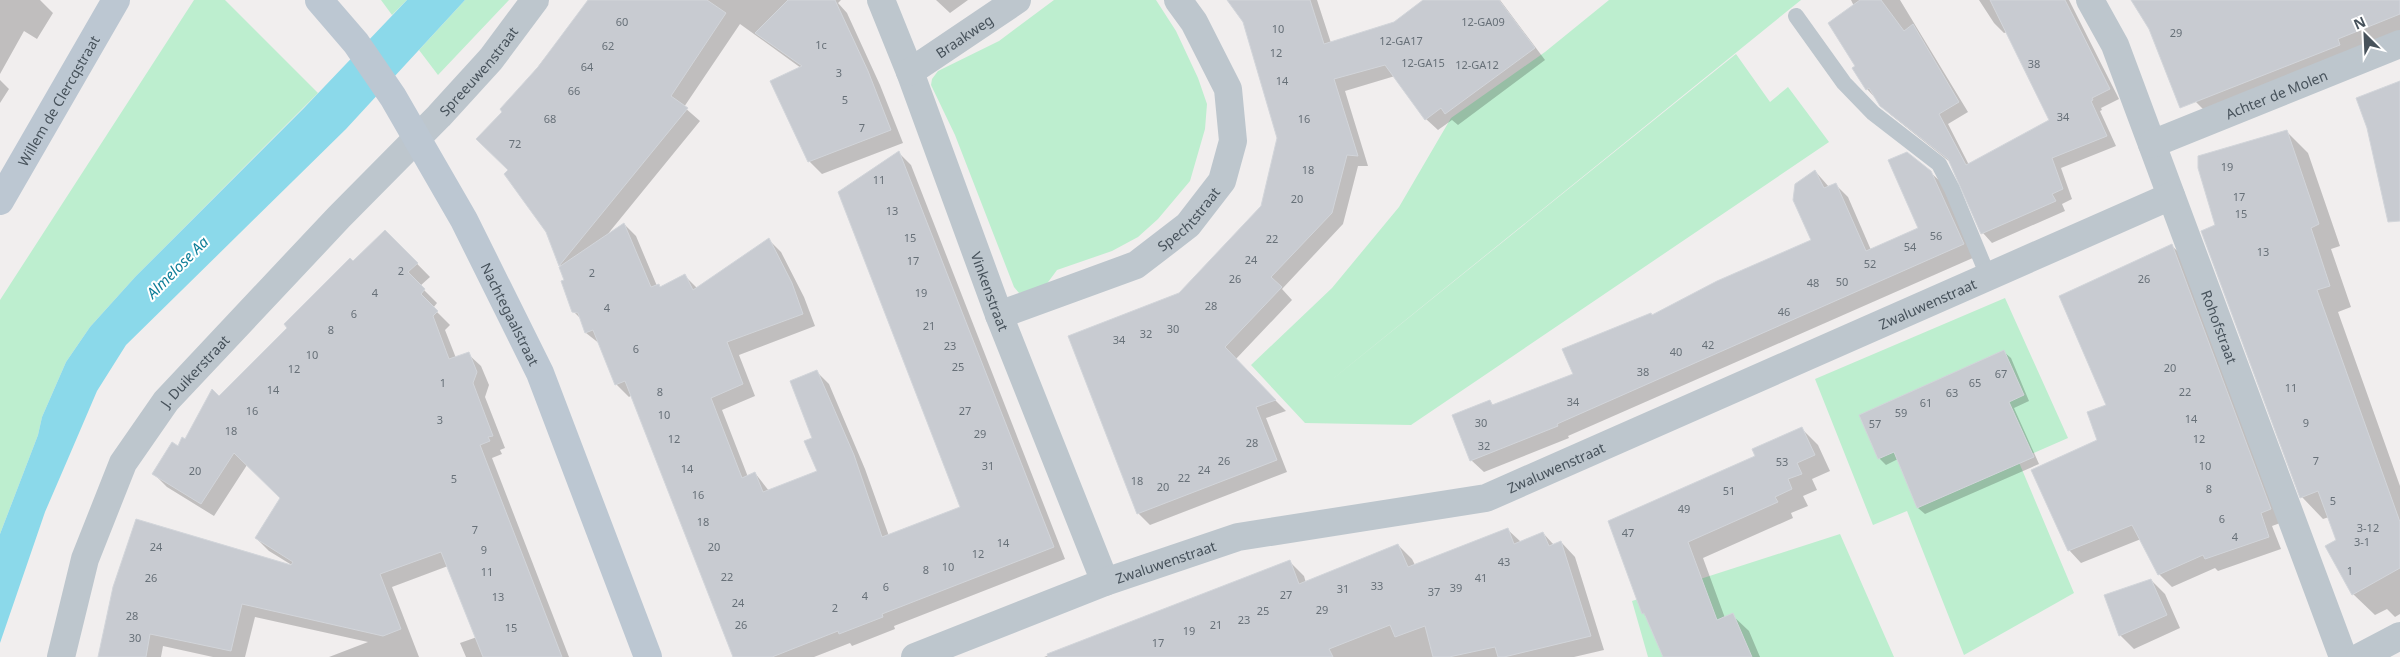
<svg xmlns="http://www.w3.org/2000/svg" width="2400" height="657" font-family="'Noto Sans',sans-serif">
  <style>
    .green { fill: #bdeecf }
    .water { fill: #8bd9ea }
    .shadow { fill: #0003 }
    .building { fill: #c8cbd1; stroke: #d2d5da }
    .lines { fill: none; stroke-linecap: round; stroke-linejoin: round }
    .lane { stroke: #bdc6cd; stroke-width: 16 }
    .street { stroke: #bdc6cd; stroke-width: 28 }
    .secondary { stroke: #bcc7d2; stroke-width: 28 }
    .labels { text-anchor: middle; dominant-baseline: central; stroke-width: 4; stroke-linejoin: round; paint-order: stroke }
    .number-label { font-size: 11px; fill: #677078 }
    .street-label { font-size: 14px; fill: #47525b; stroke: #fff }
    .water-label { font-size: 15px; font-style: italic; fill: #0e7e98; stroke: #fff }
  </style>
  <rect width="100%" height="100%" fill="#f1eeee"/>
  <path class="green" d="M194 0H225L318 93 136 276 90 327 66 362 42 417 38 435 0 534V300Z
    M381 0H407L392 15Z
    M465 0H509L438 75 419 50Z
    M1054 0H1156L1176 31 1198 78 1207 104 1205 129 1190 181 1158 219 1138 237 1112 251 1057 270 1043 289 1019 293 1014 287 955 135 931 85 932 79 938 71 999 41Z
    M1609 0H1801L1324 386 1736 54 1770 102 1788 87 1829 142 1411 425 1305 423 1251 365 1332 288 1399 207 1451 118 1545 52Z
    M2005 298 2068 438 2018 460 2074 593 1964 655 1907 511 1873 525 1815 379Z
    M1840 534 1894 657H1648L1632 601Z"/>
  <path class="water" d="M407 0H465L346 129 126 345 97 391 67 461 45 512 0 643V534L38 435 42 417 66 362 90 327 136 276 304 108Z"/>
  <path class="shadow" d="M0 0H40L53 13 37 39 24 31 0 74Z
    M590 0H841L838 3 847 13 880 85 903 143 822 174 809 161 801 68 740 24 684 107 700 121 607 235 624 224 636 236 657 286 662 288 685 276 697 288 769 240 781 252 804 297 815 326 739 355 755 396 722 410 748 477 755 473 769 491 819 472 813 439 817 372 829 384 865 469 889 536 962 507 899 153 911 165 1065 559 894 626 895 629 852 646 850 643 814 657H734L632 395 629 397 616 384 600 344 586 333 581 319 573 311 561 267 547 232 510 170 502 113Z
    M936 0H968L950 13Z
    M1229 0H1317L1331 43 1394 23 1426 0H1500L1545 60 1458 125 1452 120 1438 130 1426 119 1395 76 1345 91 1368 166H1358L1343 224 1282 289 1292 300 1235 360 1286 411 1266 418 1287 472 1150 525 1138 513 1179 294 1262 207 1279 138 1244 21Z
    M1851 0H1900L1968 112 1948 124 1969 165 2051 120 2007 32 2004 33 1994 23 1979 0H2069L2119 99 2101 108 2102 110 2100 111 2116 146 2061 168 2072 199 2062 204 2065 211 1992 243 1983 233 1950 162 1891 115 1867 89 1857 66 1854 6Z
    M2132 0H2400V33L2209 115 2195 101Z
    M0 80 9 89 0 103Z
    M2287 132 2308 153 2340 246 2331 249 2351 307 2338 312 2400 486V614L2395 617 2387 609 2375 615 2353 594 2329 517 2323 519 2302 497 2203 232 2216 225Z
    M1815 171 1829 187 1836 185 1848 197 1871 250 1920 228 1930 172 1943 184 1975 257 1568 436 1569 438 1484 472 1471 460 1490 401 1494 406 1574 374 1652 316 1812 240Z
    M385 231 430 277 420 286 437 303 433 308 450 325 445 330 456 358 468 354 481 366 489 385 485 397 505 448 500 450 502 454 492 458 569 657H466L460 643 477 637 448 566 392 587 419 657H329L368 642 255 617 245 657H213L163 646 161 657H100L295 567 269 551 256 538 281 498 247 465 214 516 167 487 154 474 185 441 219 398Z
    M2172 246 2185 258 2283 522 2272 526 2281 549 2218 571 2215 568 2172 587 2159 574 2141 539 2081 563 2069 550 2108 406Z
    M2004 352 2011 358 2029 401 2014 408 2039 464 1925 514 1918 508 1898 459 1886 465 1879 458Z
    M1802 429 1818 445 1830 471 1812 479 1817 490 1803 496 1808 506 1791 513 1793 518 1703 558 1725 618 1732 615 1749 631 1760 657H1665L1647 618 1643 613 1609 521 1757 457Z
    M1507 529 1521 542 1543 533 1554 545 1561 542 1575 557 1604 650 1574 657H1044L1290 562 1304 576 1306 583 1398 545 1412 559 1415 565Z
    M2151 580 2165 594 2180 628 2134 649 2120 635Z"/>
  <path class="building" d="M588 0H707L726 13 671 96 688 108 559 266 546 232 504 174 508 170 476 139 502 112 500 109 538 67Z
    M788 0H835L868 71 891 130 808 162 770 81 802 66 755 33Z
    M1227 0H1310L1324 44 1394 22 1423 0H1499L1535 48 1445 114 1441 108 1425 120 1385 65 1334 79 1358 156 1347 155 1332 213 1271 277 1282 287 1225 347 1276 400 1256 407 1277 460 1137 514 1068 336 1179 293 1261 206 1277 138 1243 22Z
    M1860 0H1881L1904 31 1913 24 1959 102 1939 114 1966 165 2049 120 1990 0H2065L2110 89 2092 98 2093 100 2091 101 2107 136 2052 158 2063 189 2052 194 2056 201 1981 234 1948 159 1880 106 1869 88 1866 90 1852 68 1855 66 1828 23Z
    M2131 0H2400V14L2338 39 2340 45 2180 108 2149 29Z
    M2400 81V221L2388 222 2367 128 2356 98Z
    M2287 130 2319 224 2311 228 2330 286 2317 290 2400 522V568L2352 595 2325 546 2336 540 2318 491 2300 498 2201 231 2215 225 2198 168V156Z
    M899 151 1054 547 882 614 883 617 839 634 838 631 772 657H733L625 381 615 385 593 330 585 333 578 313 572 312 561 281 564 280 559 267 624 223 651 287 659 284 660 287 685 274 693 290 769 238 792 283 803 314 727 342 743 384 711 398 742 478 755 472 763 492 817 471 804 441 812 438 790 381 817 370 854 455 882 537 960 507 838 192Z
    M1907 152 1931 171 1964 244 1557 424 1558 426 1470 461 1452 415 1490 400 1492 405 1573 374 1562 349 1651 313 1652 315 1717 281 1811 240 1793 200 1795 184 1815 170 1824 188 1836 183 1866 251 1918 228 1888 160Z
    M385 230 418 263 408 272 425 289 421 294 438 311 433 316 449 359 469 352 477 372 473 383 493 436 488 437 490 441 480 445 562 657H483L441 552 380 574 401 629 383 636 242 604 231 651 150 634 146 657H98L113 587 136 519 291 565 293 562 255 538 280 498 234 453 201 504 152 474 172 442 178 446 182 437 185 439 212 389 219 396 287 328 284 324 350 258 353 261Z
    M2172 244 2271 509 2261 513 2269 537 2205 559 2203 555 2158 575 2132 525 2068 551 2031 470 2097 440 2087 412 2106 405 2059 296Z
    M2004 350 2024 395 2009 402 2034 457 1917 508 1894 452 1878 459 1859 415Z
    M1802 427 1815 455 1797 463 1802 474 1788 479 1792 489 1775 497 1778 502 1688 542 1717 620 1733 613 1752 657H1663L1644 613 1642 614 1608 521 1755 456 1752 449Z
    M1508 528 1514 544 1543 532 1549 546 1561 541 1591 636 1504 657H1498L1495 647 1449 657H1433L1425 626 1395 637 1390 625 1329 649 1333 657H1048L1047 654 1290 560 1299 584 1398 544 1408 567Z
    M2151 579 2167 615 2119 636 2104 595Z"/>
  <g class="lines">
    <path class="lane" d="M1796 16 1844 83 1873 113 1939 164 1952 189 1988 276"/>
    <g class="street">
      <path id="s1" d="M881 0 910 72 999 315 1105 582"/>
      <path id="s2" d="M2090 0 2115 45 2343 657"/>
      <path id="s3" d="M910 72 1017 0"/>
      <path id="s4" d="M2152 144 2400 44"/>
      <path id="s5" d="M999 315 1136 265 1188 225 1222 181 1233 141 1228 89 1194 22 1178 0"/>
      <path id="s6" d="M61 657 85 559 123 463 166 401 339 217 439 116 491 59 535 0"/>
      <path id="s7" d="M915 657 1105 582 1238 537 1486 498 2171 196"/>
      <path d="M2360 657 2400 636"/>
    </g>
    <g class="secondary">
      <path id="s8" d="M319 0 356 43 393 97 464 220 540 373 648 657"/>
      <path id="s9" d="M0 201 116 0"/>
    </g>
  </g>
  <g class="labels">
    <g class="number-label">
      <text x="622" y="21">60</text>
      <text x="1483" y="21">12-GA09</text>
      <text x="1278" y="28">10</text>
      <text x="2176" y="32">29</text>
      <text x="1401" y="40">12-GA17</text>
      <text x="821" y="44">1c</text>
      <text x="608" y="45">62</text>
      <text x="1276" y="52">12</text>
      <text x="1423" y="62">12-GA15</text>
      <text x="2034" y="63">38</text>
      <text x="1477" y="64">12-GA12</text>
      <text x="587" y="66">64</text>
      <text x="839" y="72">3</text>
      <text x="1282" y="80">14</text>
      <text x="574" y="90">66</text>
      <text x="845" y="99">5</text>
      <text x="2063" y="116">34</text>
      <text x="550" y="118">68</text>
      <text x="1304" y="118">16</text>
      <text x="862" y="127">7</text>
      <text x="515" y="143">72</text>
      <text x="2227" y="166">19</text>
      <text x="1308" y="169">18</text>
      <text x="879" y="179">11</text>
      <text x="2239" y="196">17</text>
      <text x="1297" y="198">20</text>
      <text x="892" y="210">13</text>
      <text x="2241" y="213">15</text>
      <text x="1936" y="235">56</text>
      <text x="910" y="237">15</text>
      <text x="1272" y="238">22</text>
      <text x="1910" y="246">54</text>
      <text x="2263" y="251">13</text>
      <text x="1251" y="259">24</text>
      <text x="913" y="260">17</text>
      <text x="1870" y="263">52</text>
      <text x="401" y="270">2</text>
      <text x="592" y="272">2</text>
      <text x="1235" y="278">26</text>
      <text x="2144" y="278">26</text>
      <text x="1842" y="281">50</text>
      <text x="1813" y="282">48</text>
      <text x="375" y="292">4</text>
      <text x="921" y="292">19</text>
      <text x="1211" y="305">28</text>
      <text x="607" y="307">4</text>
      <text x="1784" y="311">46</text>
      <text x="354" y="313">6</text>
      <text x="929" y="325">21</text>
      <text x="1173" y="328">30</text>
      <text x="331" y="329">8</text>
      <text x="1146" y="333">32</text>
      <text x="1119" y="339">34</text>
      <text x="1708" y="344">42</text>
      <text x="950" y="345">23</text>
      <text x="636" y="348">6</text>
      <text x="1676" y="351">40</text>
      <text x="312" y="354">10</text>
      <text x="958" y="366">25</text>
      <text x="2170" y="367">20</text>
      <text x="294" y="368">12</text>
      <text x="1643" y="371">38</text>
      <text x="2001" y="373">67</text>
      <text x="443" y="382">1</text>
      <text x="1975" y="382">65</text>
      <text x="2291" y="387">11</text>
      <text x="273" y="389">14</text>
      <text x="660" y="391">8</text>
      <text x="2185" y="391">22</text>
      <text x="1952" y="392">63</text>
      <text x="1573" y="401">34</text>
      <text x="1926" y="402">61</text>
      <text x="252" y="410">16</text>
      <text x="965" y="410">27</text>
      <text x="1901" y="412">59</text>
      <text x="664" y="414">10</text>
      <text x="2191" y="418">14</text>
      <text x="440" y="419">3</text>
      <text x="1481" y="422">30</text>
      <text x="2306" y="422">9</text>
      <text x="1875" y="423">57</text>
      <text x="231" y="430">18</text>
      <text x="980" y="433">29</text>
      <text x="674" y="438">12</text>
      <text x="2199" y="438">12</text>
      <text x="1252" y="442">28</text>
      <text x="1484" y="445">32</text>
      <text x="1224" y="460">26</text>
      <text x="2316" y="460">7</text>
      <text x="1782" y="461">53</text>
      <text x="988" y="465">31</text>
      <text x="2205" y="465">10</text>
      <text x="687" y="468">14</text>
      <text x="1204" y="469">24</text>
      <text x="195" y="470">20</text>
      <text x="1184" y="477">22</text>
      <text x="454" y="478">5</text>
      <text x="1137" y="480">18</text>
      <text x="1163" y="486">20</text>
      <text x="2209" y="488">8</text>
      <text x="1729" y="490">51</text>
      <text x="698" y="494">16</text>
      <text x="2333" y="500">5</text>
      <text x="1684" y="508">49</text>
      <text x="2222" y="518">6</text>
      <text x="703" y="521">18</text>
      <text x="2368" y="527">3-12</text>
      <text x="475" y="529">7</text>
      <text x="1628" y="532">47</text>
      <text x="2235" y="536">4</text>
      <text x="2362" y="541">3-1</text>
      <text x="1003" y="542">14</text>
      <text x="156" y="546">24</text>
      <text x="714" y="546">20</text>
      <text x="484" y="549">9</text>
      <text x="978" y="553">12</text>
      <text x="1504" y="561">43</text>
      <text x="948" y="566">10</text>
      <text x="926" y="569">8</text>
      <text x="2350" y="570">1</text>
      <text x="487" y="571">11</text>
      <text x="727" y="576">22</text>
      <text x="151" y="577">26</text>
      <text x="1481" y="577">41</text>
      <text x="1377" y="585">33</text>
      <text x="886" y="586">6</text>
      <text x="1456" y="587">39</text>
      <text x="1343" y="588">31</text>
      <text x="1434" y="591">37</text>
      <text x="1286" y="594">27</text>
      <text x="865" y="595">4</text>
      <text x="498" y="596">13</text>
      <text x="738" y="602">24</text>
      <text x="835" y="607">2</text>
      <text x="1322" y="609">29</text>
      <text x="1263" y="610">25</text>
      <text x="132" y="615">28</text>
      <text x="1244" y="619">23</text>
      <text x="741" y="624">26</text>
      <text x="1216" y="624">21</text>
      <text x="511" y="627">15</text>
      <text x="1189" y="630">19</text>
      <text x="135" y="637">30</text>
      <text x="1158" y="642">17</text>
    </g>
    <g class="street-label">
      <text stroke="none"><textPath href="#s3" startOffset="65">Braakweg</textPath></text>
      <text stroke="none"><textPath href="#s6" startOffset="734">Spreeuwenstraat</textPath></text>
      <text stroke="none"><textPath href="#s4" startOffset="134">Achter de Molen</textPath></text>
      <text stroke="none"><textPath href="#s9" startOffset="116">Willem de Clercqstraat</textPath></text>
      <text stroke="none"><textPath href="#s5" startOffset="216">Spechtstraat</textPath></text>
      <text stroke="none"><textPath href="#s1" startOffset="311">Vinkenstraat</textPath></text>
      <text stroke="none"><textPath href="#s7" startOffset="1078">Zwaluwenstraat</textPath></text>
      <text stroke="none"><textPath href="#s8" startOffset="369">Nachtegaalstraat</textPath></text>
      <text stroke="none"><textPath href="#s2" startOffset="352">Rohofstraat</textPath></text>
      <text stroke="none"><textPath href="#s6" startOffset="321">J. Duikerstraat</textPath></text>
      <text stroke="none"><textPath href="#s7" startOffset="672">Zwaluwenstraat</textPath></text>
      <text stroke="none"><textPath href="#s7" startOffset="268">Zwaluwenstraat</textPath></text>
    </g>
    <g class="water-label">
      <text transform="translate(177 267) rotate(-45)">Almelose Aa</text>
    </g>
  </g>
  <g transform="translate(2365 35) rotate(336)" stroke="#ffffff" stroke-width="4" paint-order="stroke">
  <path d="M0-4L9 19L0 12L-9 19Z" fill="#47525b"/>
  <text y="-8" font-size="14" font-weight="bold" text-anchor="middle" fill="#47525b">N</text>
  </g>
</svg>
